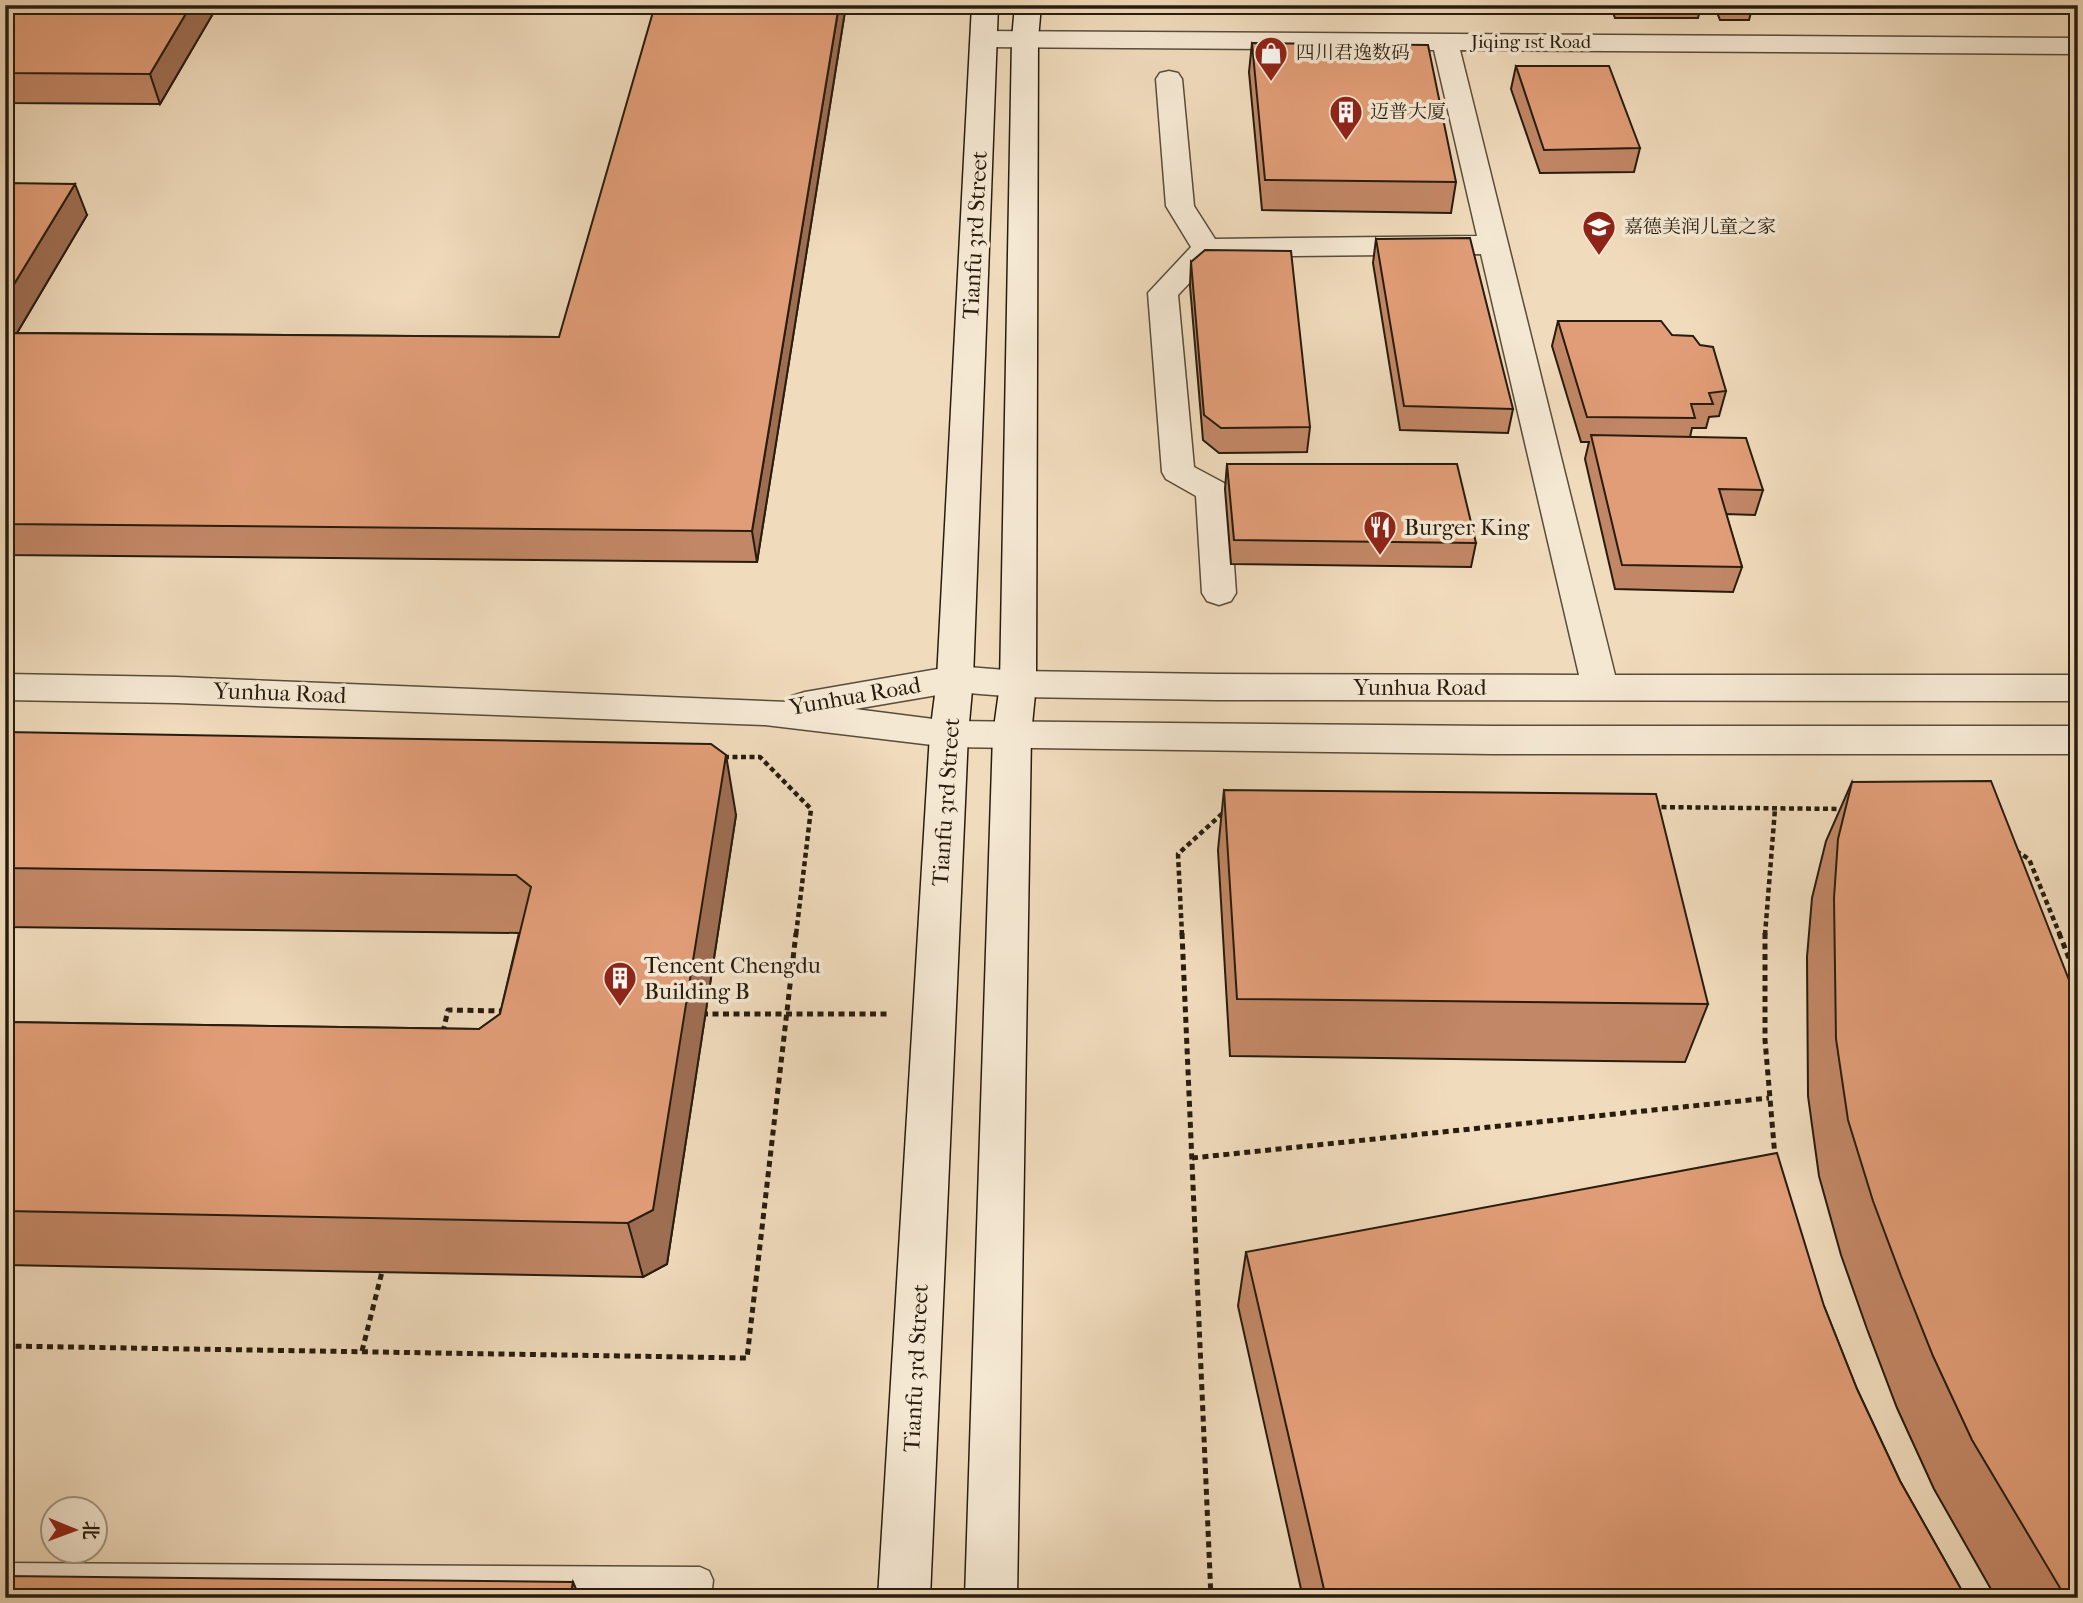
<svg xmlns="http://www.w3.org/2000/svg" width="2083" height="1603" font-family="'IM FELL French Canon','Noto Serif SC',serif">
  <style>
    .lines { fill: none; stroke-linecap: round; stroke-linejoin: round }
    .lane-casing { stroke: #594c3a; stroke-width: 3 }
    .street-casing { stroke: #594c3a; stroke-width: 3 }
    .secondary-casing { stroke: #271c0e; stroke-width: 3 }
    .path-far1 { stroke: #271c0e; stroke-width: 4.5; stroke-dasharray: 5 3.5; stroke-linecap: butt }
    .path { stroke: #271c0e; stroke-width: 5; stroke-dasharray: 6 4.5; stroke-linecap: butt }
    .lane { fill: #f5e8d3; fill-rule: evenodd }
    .street { fill: #f5e8d3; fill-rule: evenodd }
    .secondary { fill: #f5e8d3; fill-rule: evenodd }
    .wall { fill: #c28766; stroke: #271c0e; stroke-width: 2 }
    .shaded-wall { fill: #9e6e53; stroke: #271c0e; stroke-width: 2 }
    .building { fill: #e19d77; stroke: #271c0e; stroke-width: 2 }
    .labels { text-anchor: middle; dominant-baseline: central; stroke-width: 7; stroke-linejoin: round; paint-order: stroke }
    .far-street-label { font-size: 19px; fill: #271c0e; stroke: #f5e8d3 }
    .far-poi-label { font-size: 19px; fill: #271c0e; stroke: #f5e8d3; text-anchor: start }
    .street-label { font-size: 23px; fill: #271c0e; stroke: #f5e8d3 }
    .poi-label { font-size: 23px; fill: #271c0e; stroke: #f5e8d3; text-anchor: start }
  </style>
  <rect width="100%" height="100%" fill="#f0dbbc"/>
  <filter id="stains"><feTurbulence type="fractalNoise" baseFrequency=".00286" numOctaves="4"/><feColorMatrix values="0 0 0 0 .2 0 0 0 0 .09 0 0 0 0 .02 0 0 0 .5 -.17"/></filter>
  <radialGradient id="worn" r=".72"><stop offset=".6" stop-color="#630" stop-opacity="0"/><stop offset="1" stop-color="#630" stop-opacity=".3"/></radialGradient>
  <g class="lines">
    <defs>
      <path id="lane" d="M5 1563 700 1567 709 1571 713 1580 711 1598H685L686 1593 5 1589Z"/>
      <path id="street" d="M984 31 2078 38V54L1460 50 1615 675H2078V701L1216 700 1018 697 955 692 855 709 949 721 1492 726H2078V754H1492L949 747 765 725 176 703 5 700V674L176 677 789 702 792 696 805 692 955 666 1018 671 1216 674 1579 675 1481 254 1214 257 1178 295 1194 467 1224 483 1229 491 1236 593 1231 601 1219 605 1207 601 1202 593 1196 496 1166 479 1162 472 1148 293 1191 247 1166 206 1156 79 1160 73 1169 71 1178 73 1182 79 1194 206 1215 239 1477 236 1434 50 984 47 975 44 971 39 975 34Z"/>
      <path id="secondary" d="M972 5H998L973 679 968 734 930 1598H878L930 734 937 679Z
        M1015 5H1041L1038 39 1036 684 1031 735 1017 1598H965L993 735 1000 684 1012 39Z"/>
    </defs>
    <use href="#lane" class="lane-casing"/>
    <use href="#street" class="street-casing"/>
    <use href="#secondary" class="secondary-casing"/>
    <path class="path-far1" d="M724 757H760L811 809 796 935
      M1653 807 1844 809
      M2016 851 2029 859 2060 935
      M1182 935 1178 854 1225 811
      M1765 935 1775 809"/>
    <path class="path" d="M1182 933 1211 1598
      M1765 933V1040L1775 1157
      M2059 933 2078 981
      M702 1014H890
      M443 1032 448 1010 505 1011
      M1192 1158 1769 1098
      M5 1346 747 1358 796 933
      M362 1351 383 1268"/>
    <use href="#lane" class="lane"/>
    <use href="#street" class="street"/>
    <use href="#secondary" class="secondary"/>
  </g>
  <path class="wall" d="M5 5H218L160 104 5 103Z
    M846 5 757 562 5 555V183L87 215 17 333 559 337Z
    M1610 5H1698L1700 10 1698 18H1615Z
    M1714 5H1753L1749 20H1720Z
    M1252 43 1456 182 1451 213 1262 210 1249 72Z
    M1516 66 1640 148 1634 172 1540 173 1511 89Z
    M1376 239 1513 409 1508 433 1400 430 1373 263Z
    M1191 262 1310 427 1307 452 1219 453 1203 440 1190 286Z
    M1558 321 1672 335 1726 391 1719 416 1709 417 1706 428H1692L1690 437 1763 490 1755 515 1726 514 1742 567 1733 592 1615 589 1585 459 1589 442H1581L1552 346Z
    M1227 464 1476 543 1471 567 1231 564 1225 489Z
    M5 732 736 815 667 1264 643 1277 5 1265V1022L479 1029 500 1014 519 933 5 927Z
    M1852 782 2078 1598H1996L1934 1489 1897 1408 1867 1329 1841 1255 1819 1176 1808 1096 1807 957 1812 898 1826 841Z
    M1224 790 1708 1004 1685 1062 1230 1056 1218 850Z
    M1246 1252 1824 1306 1857 1389 1900 1481 1966 1598H1303L1238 1306Z"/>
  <path class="shaded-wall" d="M191 5H218L160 104 150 74Z
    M839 5H846L757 562 752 531Z
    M75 184 87 215 5 353V299Z
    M726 755 736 815 667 1264 643 1277 628 1223Z
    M573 1582 580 1598H570Z"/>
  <path class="building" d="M5 5H191L150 74 5 73Z
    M655 5H839L752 531 5 524V333L559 337Z
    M1614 5H1698L1700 10H1616Z
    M1252 43 1428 45 1456 182 1265 180Z
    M1516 66H1609L1640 148 1544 150Z
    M5 183 75 184 5 299Z
    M1470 238 1513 409 1404 406 1376 239Z
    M1205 250 1291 251 1310 427 1221 428 1204 415 1191 262Z
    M1558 321H1661L1672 335 1693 336 1700 345 1713 347 1726 391 1709 393 1713 404H1691L1695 418 1587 417Z
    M1591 435 1746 438 1763 490 1719 489 1742 567 1622 565Z
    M1227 464H1457L1476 543 1234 540Z
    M5 732 711 744 726 755 653 1210 628 1223 5 1211V1022L479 1029 500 1014 531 887 516 875 5 868Z
    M1991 781 2078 1003V1598H2066L1972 1440 1933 1356 1901 1276 1873 1201 1848 1120 1836 1039 1834 898 1838 839 1852 782Z
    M1224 790 1656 794 1708 1004 1237 999Z
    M1777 1153 1824 1306 1857 1389 1900 1481 1966 1598H1326L1246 1252Z
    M5 1576 573 1582 570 1598H5Z"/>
  <defs>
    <symbol id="shop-pin" viewBox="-11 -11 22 30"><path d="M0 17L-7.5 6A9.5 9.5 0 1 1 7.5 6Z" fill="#8f2418" stroke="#f5e8d3"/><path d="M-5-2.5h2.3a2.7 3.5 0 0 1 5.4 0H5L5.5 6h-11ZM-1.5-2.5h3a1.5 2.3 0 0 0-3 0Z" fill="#fff"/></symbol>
    <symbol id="building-pin" viewBox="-11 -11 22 30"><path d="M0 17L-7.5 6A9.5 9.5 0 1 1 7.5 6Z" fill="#8f2418" stroke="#f5e8d3"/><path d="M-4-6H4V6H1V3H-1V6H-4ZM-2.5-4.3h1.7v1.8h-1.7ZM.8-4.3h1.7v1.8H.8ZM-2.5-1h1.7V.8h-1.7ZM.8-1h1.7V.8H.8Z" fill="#fff"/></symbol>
    <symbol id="school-pin" viewBox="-11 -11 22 30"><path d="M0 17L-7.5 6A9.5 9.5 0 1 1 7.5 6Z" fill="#8f2418" stroke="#f5e8d3"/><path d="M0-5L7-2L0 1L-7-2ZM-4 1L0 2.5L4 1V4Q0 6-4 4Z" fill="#fff"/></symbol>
    <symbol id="restaurant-pin" viewBox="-11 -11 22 30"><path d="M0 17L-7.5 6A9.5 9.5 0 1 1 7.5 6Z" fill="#8f2418" stroke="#f5e8d3"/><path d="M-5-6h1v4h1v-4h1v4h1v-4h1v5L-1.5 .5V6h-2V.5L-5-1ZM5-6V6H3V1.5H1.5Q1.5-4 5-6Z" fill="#fff"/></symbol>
  </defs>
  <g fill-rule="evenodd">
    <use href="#shop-pin" x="1252" y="34" width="38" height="52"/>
    <use href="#building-pin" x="1327" y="93" width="38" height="52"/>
    <use href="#school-pin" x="1580" y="208" width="38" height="52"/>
    <use href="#restaurant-pin" x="1361" y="508" width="38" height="52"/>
    <use href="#building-pin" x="601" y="959" width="38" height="52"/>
  </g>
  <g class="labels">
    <g class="far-street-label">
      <text x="1531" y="42">Jiqing 1st Road</text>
    </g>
    <g class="far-poi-label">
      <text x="1296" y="53">四川君逸数码</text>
      <text x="1370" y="112">迈普大厦</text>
      <text x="1624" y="227">嘉德美润儿童之家</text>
    </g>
    <g class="street-label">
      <text transform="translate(975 235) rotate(-87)">Tianfu 3rd Street</text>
      <text x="1420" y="687">Yunhua Road</text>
      <text transform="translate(280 693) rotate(2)">Yunhua Road</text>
      <text transform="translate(855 696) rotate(-10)">Yunhua Road</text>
      <text transform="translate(946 802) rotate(-86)">Tianfu 3rd Street</text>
      <text transform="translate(916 1368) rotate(-87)">Tianfu 3rd Street</text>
    </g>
    <g class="poi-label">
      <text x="1404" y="527">Burger King</text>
      <text x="644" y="965">Tencent Chengdu<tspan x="644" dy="26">Building B</tspan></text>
    </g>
  </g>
  <rect width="2083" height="1603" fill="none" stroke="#f0dbbc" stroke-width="28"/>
  <rect x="7" y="7" width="2069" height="1589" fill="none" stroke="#271c0e" stroke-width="3.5"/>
  <rect x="14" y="14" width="2055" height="1575" fill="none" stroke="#271c0e" stroke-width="2"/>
  <g transform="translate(74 1530) rotate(91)"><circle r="33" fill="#f5e8d3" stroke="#a39684" stroke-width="2"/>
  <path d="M0-5L12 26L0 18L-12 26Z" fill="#8f2418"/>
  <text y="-10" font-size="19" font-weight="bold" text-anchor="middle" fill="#271c0e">北</text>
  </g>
  <rect width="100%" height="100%" filter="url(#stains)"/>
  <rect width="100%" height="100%" fill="url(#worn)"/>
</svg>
